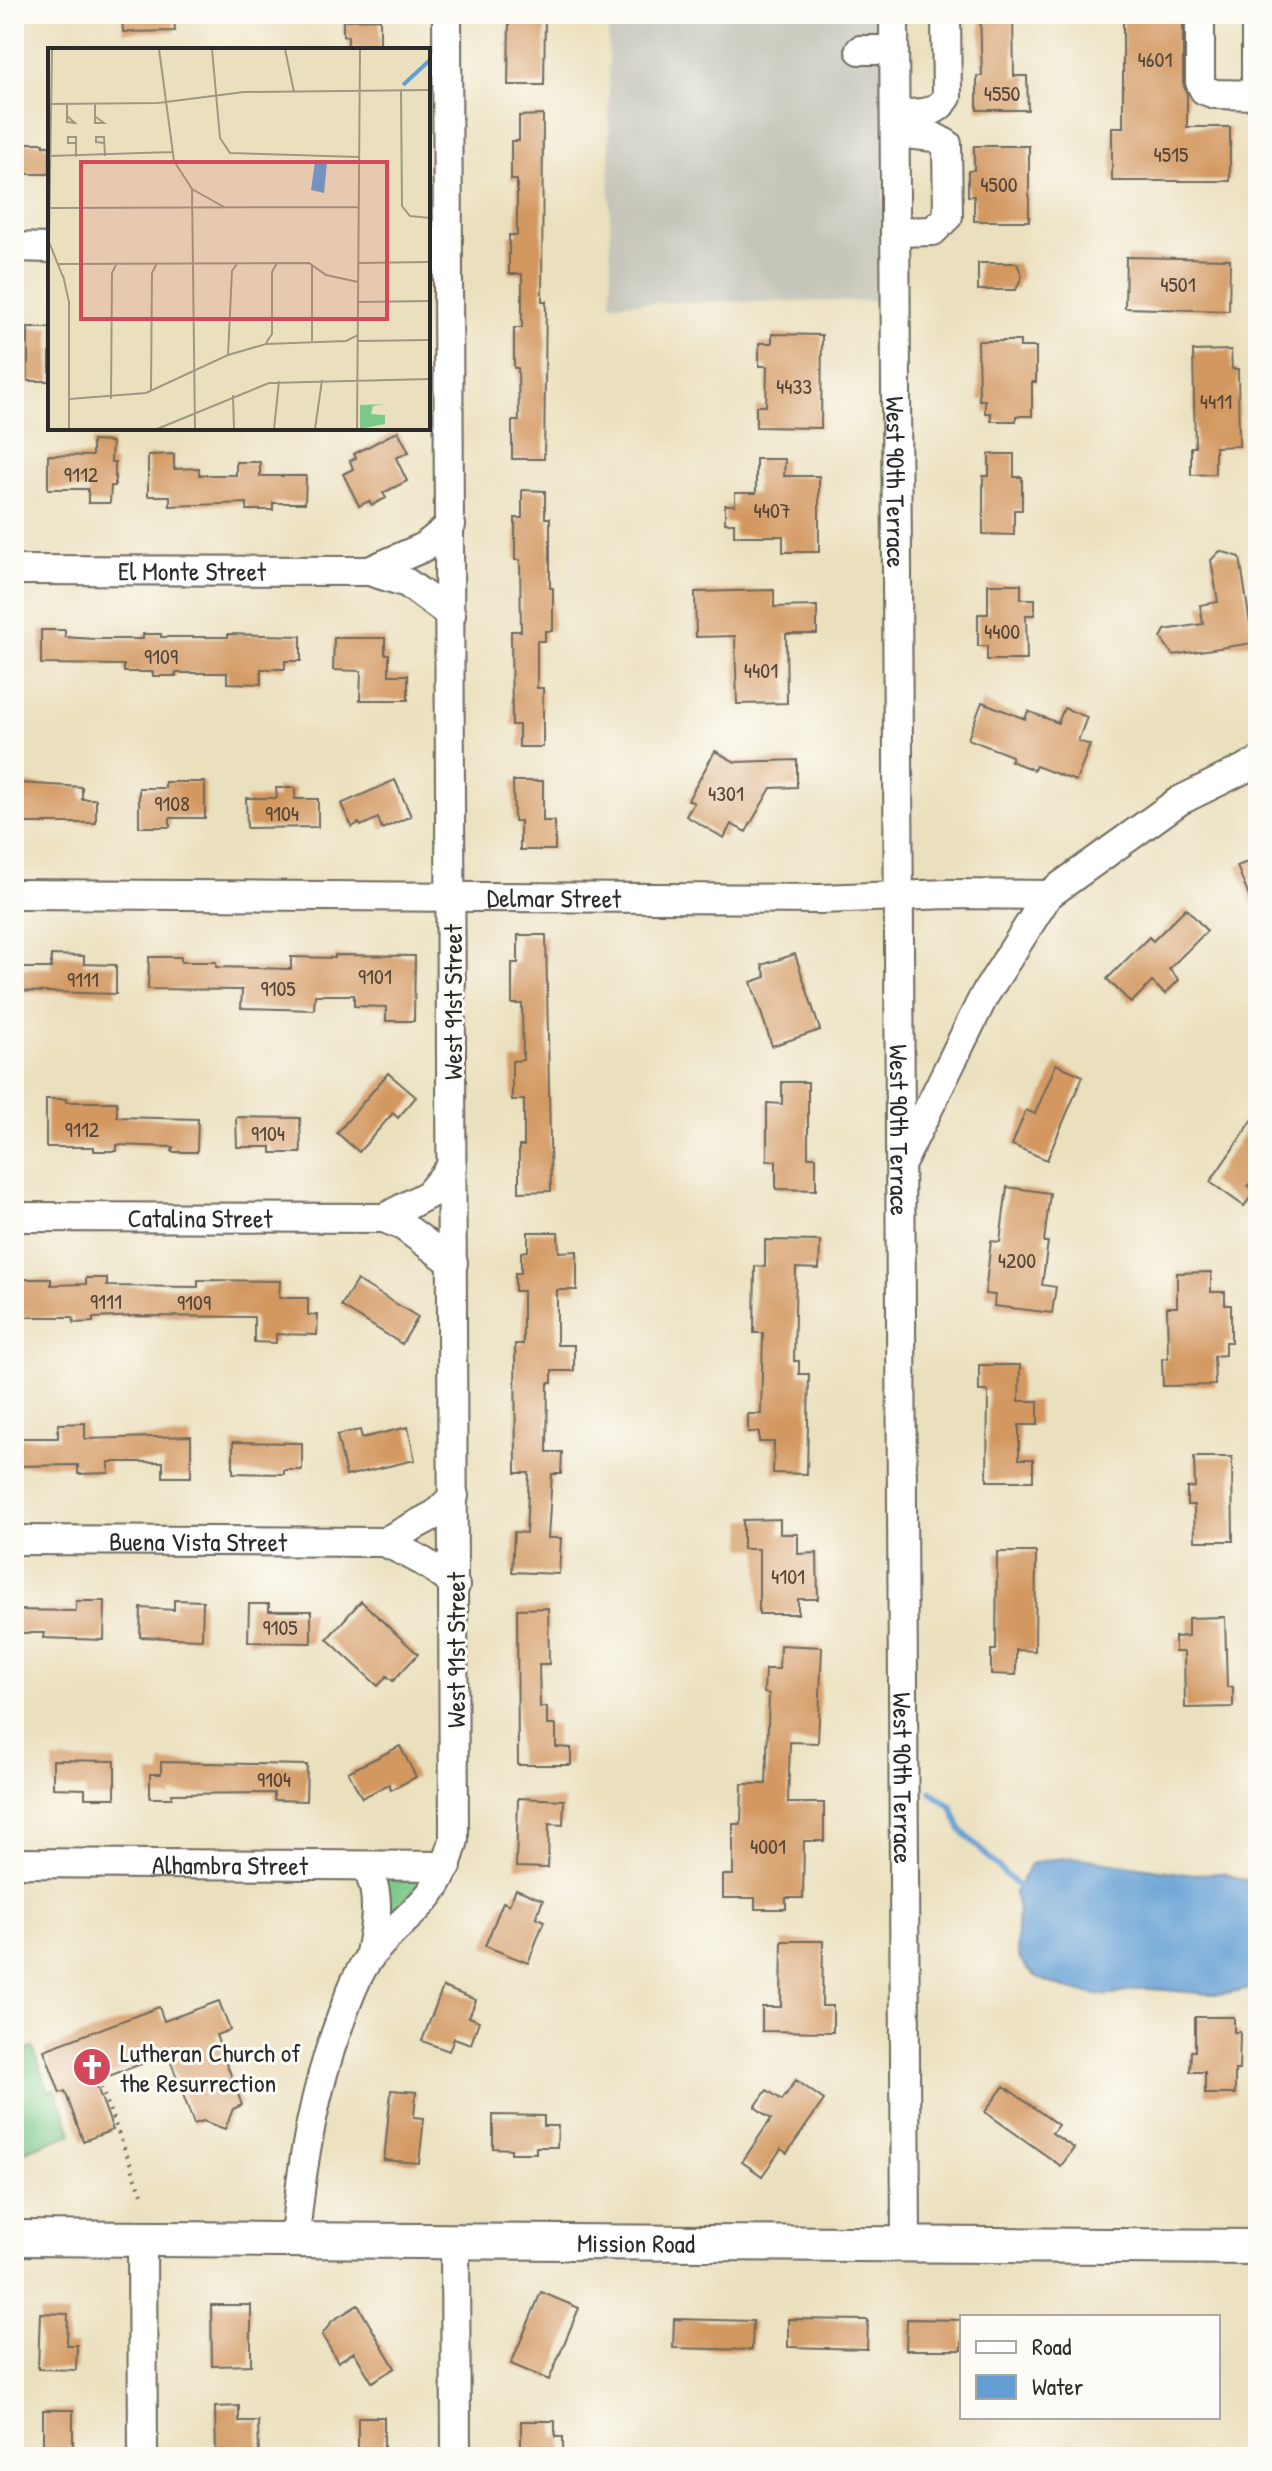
<svg xmlns="http://www.w3.org/2000/svg" width="1272" height="2471" font-family="'Patrick Hand',sans-serif">
  <style>
    .industrial { fill: #c5c5b9 }
    .green { fill: #7dc988; stroke: #547a5a; stroke-width: 2 }
    .water { fill: #649fd4; stroke: #486580; stroke-width: 2 }
    .lines { fill: none; stroke-linecap: round; stroke-linejoin: round }
    .stream { stroke: #649fd4; stroke-width: 6 }
    .building { fill: #d39861 }
    .minor-casing { stroke: #6e6a5e; stroke-width: 32 }
    .major-casing { stroke: #6e6a5e; stroke-width: 38 }
    .path { stroke: #6e6a5e; stroke-width: 4; stroke-dasharray: 2 6; stroke-linecap: butt }
    .minor { stroke: #fff; stroke-width: 28 }
    .major { stroke: #fff; stroke-width: 34 }
    .labels { text-anchor: middle; dominant-baseline: central; stroke-width: 6; stroke-linejoin: round; paint-order: stroke }
    .number-label { font-size: 22px; fill: #554638 }
    .street-label { font-size: 26px; fill: #2b2b2b; stroke: #fdfcf7 }
    .poi-label { font-size: 26px; fill: #2b2b2b; stroke: #fdfcf7; text-anchor: start }
    .inset-river { fill: none; stroke: #649fd4; stroke-width: 4 }
    .inset-road { fill: none; stroke: #9e9883; stroke-width: 2 }
    .view { fill: #d1495b; fill-opacity: 0.15; stroke: #d1495b; stroke-width: 4 }
    .inset-edge { fill: none; stroke: #2b2b2b; stroke-width: 4 }
  </style>
  <rect width="100%" height="100%" fill="#fdfcf7"/>
  <filter id="ink" filterUnits="userSpaceOnUse"><feTurbulence type="fractalNoise" baseFrequency=".0125" numOctaves="2"/><feDisplacementMap in="SourceGraphic" scale="16" xChannelSelector="R" yChannelSelector="G"/><feConvolveMatrix kernelMatrix="1 2 1 2 8 2 1 2 1" color-interpolation-filters="sRGB"/></filter>
  <filter id="wash" filterUnits="userSpaceOnUse"><feTurbulence type="fractalNoise" baseFrequency=".006" numOctaves="4" result="noise"/><feDisplacementMap in="SourceGraphic" scale="32" xChannelSelector="R" yChannelSelector="G"/><feGaussianBlur stdDeviation="1.8" result="paint"/><feColorMatrix in="noise" values="0 0 0 0 0 0 0 0 0 0 0 0 0 0 0 0 0 1.4 0 .05"/><feComposite in="paint" operator="in"/></filter>
  <g filter="url(#wash)">
    <rect width="100%" height="100%" fill="#ebe0be"/>
    <path class="industrial" d="M608 14H883V301L611 303Z"/>
    <path class="green" d="M385 1875 425 1879 390 1915 388 1914Z
      M33 2048 49 2091 55 2089 72 2133 14 2155V2055Z"/>
    <path class="water" d="M1073 1857 1186 1874 1223 1873 1258 1884V1988C1244 1988 1230 1994 1215 1994 1191 1994 1165 1988 1141 1989 1131 1990 1121 1994 1111 1995 1089 1997 1031 1983 1021 1961 1011 1940 1023 1916 1014 1894L1030 1864 1047 1860Z"/>
    <g class="lines">
      <path class="stream" d="M931 1792 952 1807 961 1830 1017 1886"/>
    </g>
    <g id="blocks">
      <path class="building" d="M122 14H174L175 31 123 32Z
        M980 14H1013L1014 76H1027L1028 110H977V76H982Z
        M1123 14H1183V82L1187 95V127H1230V181H1112V127H1123Z
        M380 19V50H348V36H343V20Z
        M509 19 545 20 544 85H508Z
        M543 115 542 301H546L544 459H512V421H519L518 368H514V328H522V274H509V235H517V180H511V141H519V116Z
        M14 143H44V146H50V174H14Z
        M974 146H1029V221H974V196H968V171L974 170Z
        M1126 257 1230 259 1229 311 1125 308Z
        M978 263H1017L1022 276 1016 290H978Z
        M28 328H50V381H28Z
        M772 334 822 335 821 428 756 427V406H766L767 366H759V343H772Z
        M978 341H1020V347H1036V382H1032V416H1016V421H991V413H985V400H979Z
        M1231 350 1232 369H1238L1239 446 1215 447V474L1191 475V447H1195L1193 351Z
        M398 431 409 452 396 458 407 481 383 493 386 498 372 505 369 501 359 506 343 474 353 469 350 461 356 458 354 454Z
        M92 441 112 442 111 462H115V486H111L110 503H88V489H48V455L92 456Z
        M174 454V469L199 468V475H236V462H260V476H306L305 503H273V510H247V503L170 506V496H148V455Z
        M989 454H1014V477H1022V510H1014V535L983 534V476H989Z
        M756 459H785L784 476H819V552H783V536H734V523H725V505H735V493H756Z
        M522 490 545 491V518H550V588H553V631H545V641H537V688H543V747H519V725H512L511 631H521L520 560H515V518H522Z
        M1220 551 1240 557 1253 643 1173 655 1161 638 1165 630 1203 624 1200 605 1218 602 1211 560Z
        M988 584H1021V599H1035V615H1026L1027 660H987V646H978V614H988Z
        M774 590V607L817 606V634H786L787 703 737 704 735 636 696 637 695 592Z
        M41 630H65V637L94 639H143V634H161V637H228V634L301 636V661H285V669H261V684L227 683V673H176V676H153V672H124V665L41 664Z
        M334 638H385V654H389V675H408V700H360L361 671 333 670Z
        M982 702 1025 719 1028 711 1058 723 1064 708 1087 717 1078 741 1090 745 1076 781 1036 766 1034 770 1010 761 1012 756 968 739Z
        M715 751 735 762 797 760V787L771 788 746 832 731 824 724 838 686 816 694 803 688 800Z
        M395 780 411 816 382 829 378 818 361 826 359 823 352 827 341 804Z
        M513 781H543V821H555V850H520V821H514Z
        M165 782H205V818H170V827H139V788H165Z
        M18 783 82 787V799H96V823H18Z
        M276 788H295V799H318V827L247 828 246 798H277Z
        M1258 858V917H1257L1237 866Z
        M1186 908 1207 931 1169 969 1179 980 1165 994 1152 982 1131 1003 1107 979 1149 937 1153 941Z
        M518 935H546L551 1191 519 1192V1146H524V1100H512V1061L523 1060 522 1004H512V963H518Z
        M795 954 820 1030 772 1046 751 982 766 977 762 965Z
        M51 955 84 956V964L116 965V994L14 991V968H51Z
        M335 955 415 956 414 1021H386V1007L354 1006V995H315L314 1010 241 1008 242 990 148 989 149 957H181V962H216V967L291 969V957L335 958Z
        M1056 1064 1083 1076 1047 1160 1012 1145 1026 1110 1035 1114Z
        M388 1073 416 1097 398 1118 393 1113 359 1152 337 1133Z
        M782 1082H808V1157H816V1190L776 1189V1161H767V1103L782 1104Z
        M46 1099H66V1102H117V1117L198 1119 197 1152H172L173 1147 117 1145V1151H94V1147H46Z
        M1258 1112V1171L1248 1186 1255 1191 1244 1206 1210 1182Z
        M236 1117 300 1118 301 1153H271V1147H237Z
        M1007 1187 1050 1193 1044 1242H1048L1042 1285 1056 1287 1052 1313 994 1306 995 1295 985 1294 991 1241 1000 1242Z
        M528 1232H558L559 1252 577 1251V1290H557V1345H574V1371H552V1383H548L547 1452H562L561 1474H552L548 1538H561L559 1574 512 1572 514 1532 526 1533 529 1473H516L515 1344H523V1291H515V1273H521V1252L528 1251Z
        M765 1240 820 1241 819 1269 796 1268 794 1361H799V1374H809L807 1474 773 1473 774 1442H759V1432H748V1414H761L763 1333H754L755 1266 765 1267Z
        M1211 1272V1292H1225V1305H1231V1342H1225V1355L1214 1356 1215 1385 1163 1386 1162 1359 1168 1358 1167 1307H1177V1273Z
        M86 1278H107V1286L198 1287V1280L280 1281 279 1298H308V1315H318L317 1335 276 1334V1343L254 1342V1317L139 1316 93 1318V1322L74 1323 73 1317H15L14 1279H51V1285L86 1284Z
        M357 1280 418 1317 402 1344 341 1306Z
        M979 1365H1020L1019 1401H1038V1425H1019V1459H1033V1481H987L988 1391H979Z
        M85 1423V1439L191 1436V1477H163V1462H109V1473L78 1474V1465L14 1466V1438H58V1424Z
        M408 1427 415 1460 346 1476 337 1435 360 1430 362 1438Z
        M233 1442 302 1443V1470H284V1474L233 1473Z
        M1194 1457H1232L1233 1541H1195L1194 1505H1187V1488L1195 1487Z
        M780 1519V1534H798V1554L817 1553 818 1599H798V1614H759V1549H743V1520Z
        M997 1552H1036L1035 1651 1016 1650V1675L991 1674V1650H996Z
        M174 1600 203 1601 202 1639 140 1637 141 1608 174 1610Z
        M76 1601H105L104 1640 43 1638 44 1633H14V1610L76 1611Z
        M361 1601 418 1654 393 1681 387 1676 378 1686 327 1639Z
        M249 1604H269V1611H311V1643L248 1642Z
        M548 1608 549 1664H539L540 1707H547V1725H556V1747L571 1748V1765H518L517 1609Z
        M1225 1617 1227 1687H1233V1707L1185 1708 1184 1652H1175V1637L1188 1636V1618Z
        M780 1645 822 1647 818 1743 790 1742 788 1803H824V1841H804L803 1898H786V1909H755V1898H723V1875H733V1824H741L742 1784H766L769 1694 764 1693 765 1669H779Z
        M400 1746 416 1777 391 1790 389 1784 362 1798 348 1772Z
        M53 1760 115 1761V1798H85V1789L53 1788Z
        M161 1762 307 1765 306 1801 274 1800V1793L172 1794V1798H150V1774H161Z
        M518 1798 564 1800 563 1825 549 1824 548 1868 516 1867Z
        M516 1889 543 1900 536 1917 544 1921 528 1963 485 1946 503 1902 509 1905Z
        M782 1941H823L822 2006H833V2032L762 2031V2007H781Z
        M443 1987 476 2000 469 2017 479 2021 471 2044 454 2038 449 2051 422 2041Z
        M219 2001 230 2030 216 2035 242 2105 233 2109 225 2129 203 2121 194 2124 168 2054 95 2081 113 2130 83 2141 65 2091 60 2093 44 2050 159 2007 164 2021Z
        M1195 2017H1234V2032H1240L1239 2070H1235V2094H1205V2072H1190L1191 2051H1195Z
        M796 2080 824 2100 787 2153 781 2149 762 2176 742 2162 771 2119 755 2107 767 2090 782 2100Z
        M1004 2086 1058 2125 1052 2133 1074 2148 1061 2166 985 2112Z
        M391 2090 416 2092 414 2117 424 2118 419 2163 384 2160Z
        M493 2115 544 2116V2126H558L557 2147H536V2153H511V2149L493 2148Z
        M541 2292 579 2308 549 2380 511 2364Z
        M211 2305H251V2365L212 2366Z
        M358 2305 395 2368 372 2382 354 2352 338 2362 322 2335 332 2321Z
        M40 2313 68 2314 67 2345H77L76 2370 38 2369Z
        M674 2319 753 2321 752 2350 673 2348Z
        M788 2319 868 2320 867 2349 788 2347Z
        M907 2319 962 2320V2350H906Z
        M239 2406V2421H258L259 2457H216L215 2407Z
        M43 2410H73V2457H43Z
        M358 2417H384V2457H358Z
        M521 2421H555V2437H563V2457H521Z"/>
    </g>
  </g>
  <g filter="url(#ink)">
    <use href="#blocks" fill-opacity="0" stroke="#6e6a5e" stroke-width="2"/>
    <g class="lines">
      <defs>
        <g id="minor">
          <path id="s1" d="M894 14 906 2244"/>
          <path d="M1200 14V82L1204 90 1215 94 1258 95"/>
          <path d="M1256 14V95"/>
          <path d="M860 50H894"/>
          <path d="M895 114C916 113 935 117 947 97L946 14"/>
          <path d="M895 133 934 137 947 144 948 216 933 231 895 232"/>
          <path d="M14 247 50 248"/>
          <path id="s2" d="M14 570 369 571 407 583 451 615"/>
          <path d="M369 571 424 547 451 525"/>
          <path id="s3" d="M14 894 821 899 948 894 1048 895"/>
          <path d="M903 1160 984 996 1048 895 1179 801 1258 762"/>
          <path id="s4" d="M14 1217 384 1218 403 1226 453 1263"/>
          <path d="M384 1218 429 1194 452 1166"/>
          <path id="s5" d="M14 1540 384 1542 436 1514 454 1496"/>
          <path d="M384 1542C410 1554 434 1565 455 1586"/>
          <path id="s6" d="M14 1863 447 1866"/>
          <path d="M365 1866C383 1892 375 1929 369 1958"/>
          <path d="M142 2237 143 2457"/>
          <path d="M295 2239C301 2165 313 2094 339 2024 347 2002 354 1981 366 1962 382 1938 406 1921 425 1900 441 1882 448 1862 454 1840L447 14"/>
          <path d="M455 2239 456 2457"/>
        </g>
        <g id="major">
          <path id="s7" d="M14 2238 1258 2247"/>
        </g>
      </defs>
      <use href="#minor" class="minor-casing"/>
      <use href="#major" class="major-casing"/>
      <path class="path" d="M98 2080 142 2194"/>
      <use href="#minor" class="minor"/>
      <use href="#major" class="major"/>
    </g>
  </g>
  <defs>
    <symbol id="church-disc" viewBox="-11 -11 22 22"><circle r="9.5" fill="#d1495b" stroke="#fdfcf7"/><path d="M-1.2-6h2.4v3.5h3.3v2.4h-3.3V6h-2.4V-.1h-3.3v-2.4h3.3Z" fill="#fff"/></symbol>
  </defs>
  <g fill-rule="evenodd">
    <use href="#church-disc" x="70" y="2045" width="44" height="44"/>
  </g>
  <g class="labels">
    <g class="number-label">
      <text x="1155" y="59">4601</text>
      <text x="1002" y="93">4550</text>
      <text x="1171" y="154">4515</text>
      <text x="999" y="184">4500</text>
      <text x="1178" y="284">4501</text>
      <text x="794" y="386">4433</text>
      <text x="1216" y="401">4411</text>
      <text x="81" y="474">9112</text>
      <text x="772" y="510">4407</text>
      <text x="1002" y="631">4400</text>
      <text x="161" y="656">9109</text>
      <text x="761" y="670">4401</text>
      <text x="726" y="793">4301</text>
      <text x="172" y="803">9108</text>
      <text x="282" y="813">9104</text>
      <text x="375" y="976">9101</text>
      <text x="83" y="979">9111</text>
      <text x="278" y="988">9105</text>
      <text x="82" y="1129">9112</text>
      <text x="268" y="1133">9104</text>
      <text x="1017" y="1260">4200</text>
      <text x="106" y="1301">9111</text>
      <text x="194" y="1302">9109</text>
      <text x="788" y="1576">4101</text>
      <text x="280" y="1627">9105</text>
      <text x="274" y="1779">9104</text>
      <text x="768" y="1846">4001</text>
    </g>
    <g class="street-label">
      <text stroke="none"><textPath href="#s1" startOffset="468">West 90th Terrace</textPath></text>
      <text stroke="none"><textPath href="#s2" startOffset="178">El Monte Street</textPath></text>
      <text stroke="none"><textPath href="#s3" startOffset="540">Delmar Street</textPath></text>
      <text transform="translate(452 1002) rotate(-90)">West 91st Street</text>
      <text stroke="none"><textPath href="#s1" startOffset="1116">West 90th Terrace</textPath></text>
      <text stroke="none"><textPath href="#s4" startOffset="186">Catalina Street</textPath></text>
      <text stroke="none"><textPath href="#s5" startOffset="184">Buena Vista Street</textPath></text>
      <text transform="translate(455 1650) rotate(-90)">West 91st Street</text>
      <text stroke="none"><textPath href="#s1" startOffset="1764">West 90th Terrace</textPath></text>
      <text stroke="none"><textPath href="#s6" startOffset="216">Alhambra Street</textPath></text>
      <text stroke="none"><textPath href="#s7" startOffset="622">Mission Road</textPath></text>
    </g>
    <g class="poi-label">
      <text x="120" y="2052">Lutheran Church of<tspan x="120" dy="30">the Resurrection</tspan></text>
    </g>
  </g>
  <g transform="translate(48 48)">
    <rect width="382" height="382" fill="#ebe0be"/>
    <path d="M336 356 325 358 323 366 337 367V376L312 381V357Z" fill="#7dc988"/>
    <path d="M267 114 279 115 276 145 263 142Z" fill="#649fd4"/>
    <path class="inset-river" d="M355 37 382 12"/>
    <path class="inset-road" d="M4 1 1 194 15 229M111 1 126 113 144 141 176 159M164 1 172 90 182 105 311 109M237 1 246 44M353 42 354 158 362 168 382 170M47 55V75H56L48 69M2 56 110 55 196 44 382 42M19 56V74L27 75 19 68M28 95H20V89H28V109M56 95 48 94V89H56L57 108M1 108 124 104M144 141 147 381M2 160 311 159M310 215 382 214M9 216 261 215 278 227 310 234M15 227 21 254V381M310 254 382 253M264 293V217M310 293 382 292M218 295 224 286V224L229 215M180 307 184 223 189 216M103 343 104 225 109 215M185 347 186 381M21 351 98 345 180 307 218 296 298 293 310 287M63 351 64 225 69 215M109 381 221 335 382 331M226 381 231 333M267 381 274 332M309 381 312 1"/>
    <path class="view" d="M33 114H339V271H33Z"/>
    <rect width="382" height="382" class="inset-edge"/>
  </g>
  <rect width="1272" height="2471" fill="none" stroke="#fdfcf7" stroke-width="48"/>
  <rect x="960" y="2315" width="260" height="104" fill="#fdfcf7" stroke="#a9a8a5" stroke-width="2"/>
  <rect x="976" y="2341" width="40" height="12" fill="#ffffff" stroke="#a9a8a5" stroke-width="2"/>
  <text x="1032" y="2355" font-size="24" fill="#2b2b2b">Road</text>
  <rect x="976" y="2375" width="40" height="24" fill="#649fd4" stroke="#a9a8a5" stroke-width="2"/>
  <text x="1032" y="2395" font-size="24" fill="#2b2b2b">Water</text>
</svg>
